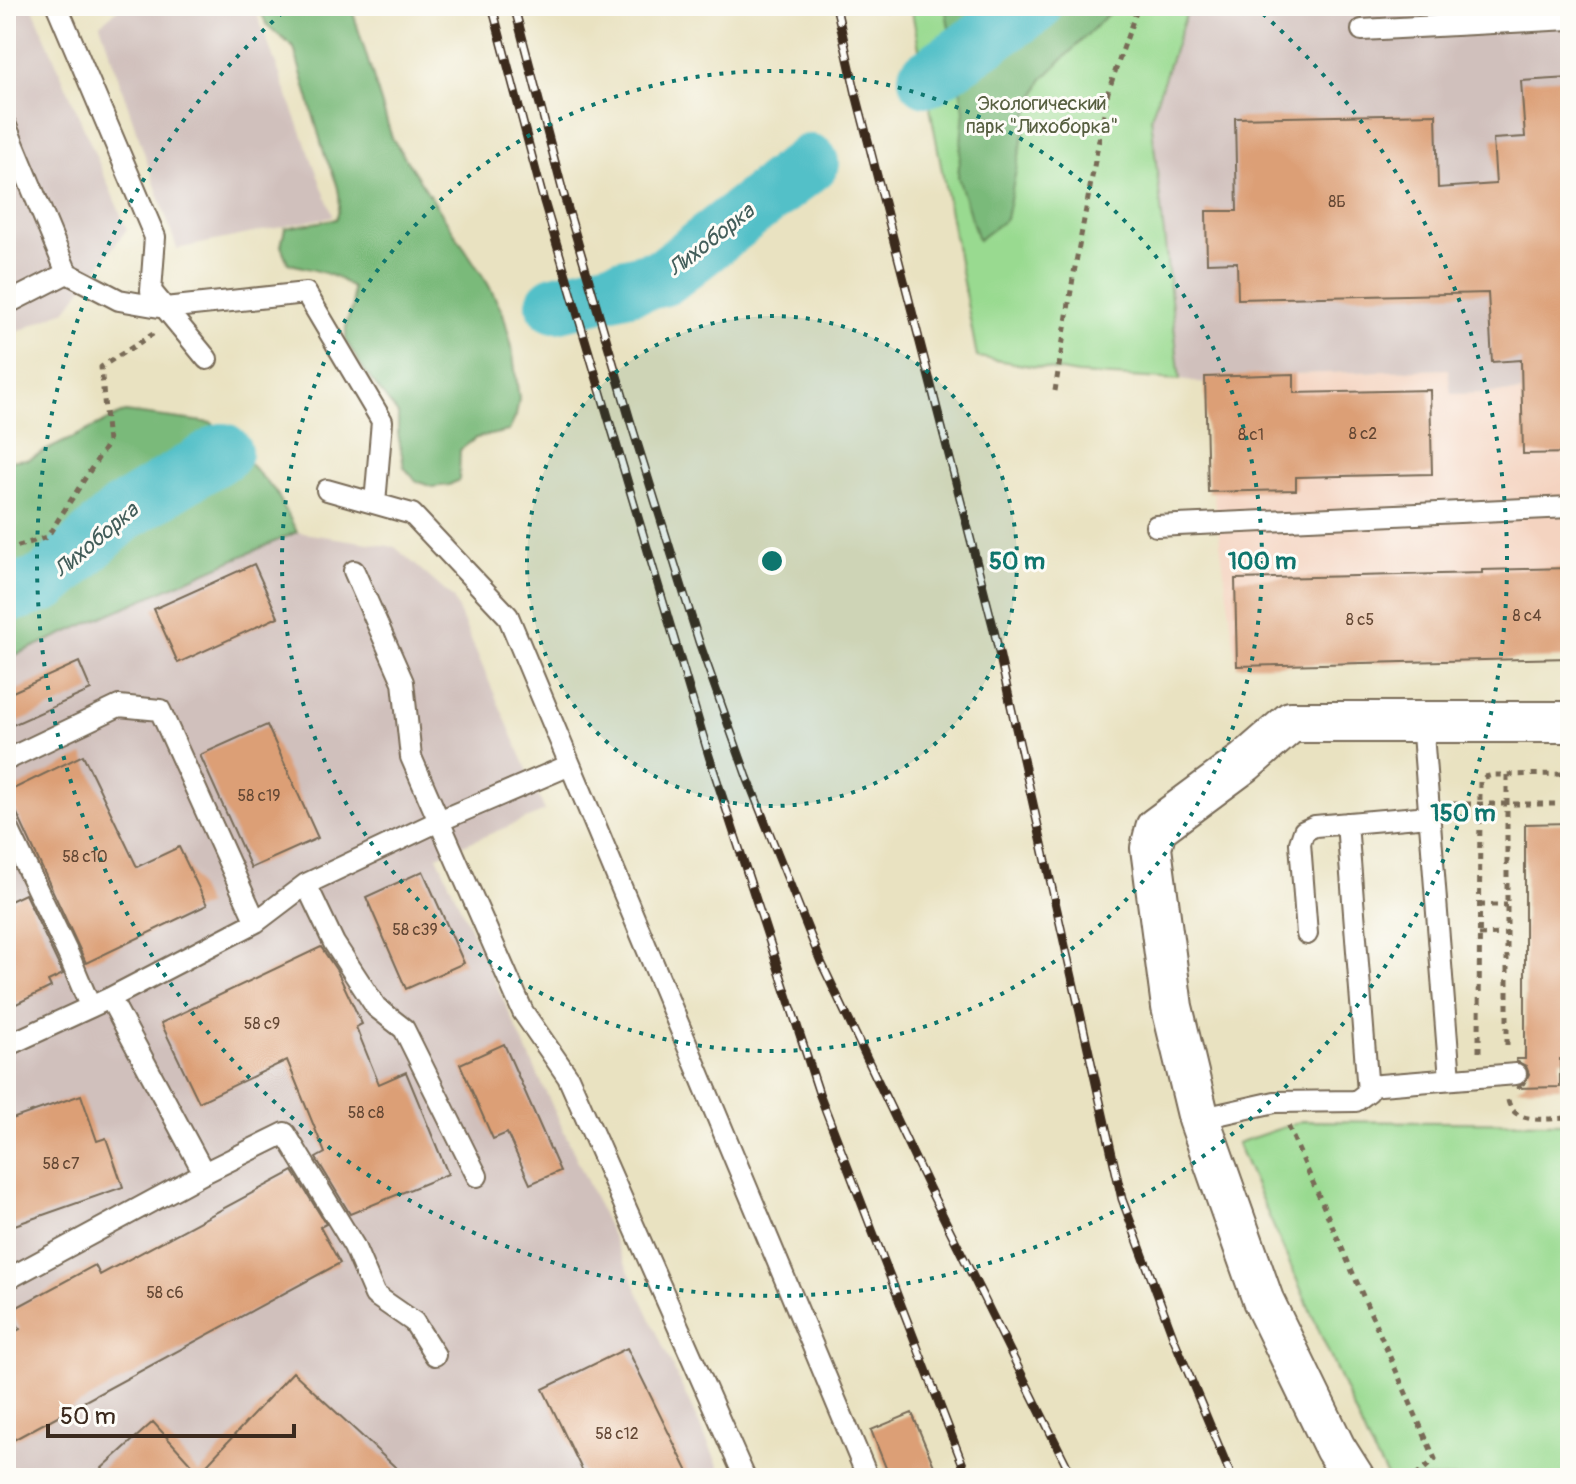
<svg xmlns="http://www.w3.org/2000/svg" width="1576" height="1484" font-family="Pangolin,sans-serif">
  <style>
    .built { fill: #f4d3c0 }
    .industrial { fill: #d0c0bc }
    .green { fill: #99da90; stroke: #6a8257; stroke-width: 2 }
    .forest { fill: #7aba7a; stroke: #5a724c; stroke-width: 2 }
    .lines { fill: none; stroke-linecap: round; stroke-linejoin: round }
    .river { stroke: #52c0c8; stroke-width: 58 }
    .building { fill: #dc9f76 }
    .service-casing { stroke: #786a57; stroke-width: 24 }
    .minor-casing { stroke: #786a57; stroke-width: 44 }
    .path { stroke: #786a57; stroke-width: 5; stroke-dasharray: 6 6; stroke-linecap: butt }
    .service { stroke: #fff; stroke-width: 20 }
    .minor { stroke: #fff; stroke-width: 40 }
    .rail-casing { stroke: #3b2a1e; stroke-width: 9 }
    .rail { stroke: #fdfcf7; stroke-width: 6; stroke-dasharray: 18; stroke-linecap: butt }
    .ring { fill: none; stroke: #0f766e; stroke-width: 4; stroke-dasharray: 4 8 }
    .labels { text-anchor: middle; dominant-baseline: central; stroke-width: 6; stroke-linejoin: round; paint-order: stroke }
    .number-label { font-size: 16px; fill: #634734 }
    .park-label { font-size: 20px; fill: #575f40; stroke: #fdfcf7 }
    .water-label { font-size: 22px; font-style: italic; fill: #435e5a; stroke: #fdfcf7 }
    .centre { fill: #0f766e; stroke: #fdfcf7; stroke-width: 4 }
    .ring-label { font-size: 24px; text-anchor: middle; font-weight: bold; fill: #0f766e; stroke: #fdfcf7; stroke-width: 6; stroke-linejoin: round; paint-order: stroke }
  </style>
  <rect width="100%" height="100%" fill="#fdfcf7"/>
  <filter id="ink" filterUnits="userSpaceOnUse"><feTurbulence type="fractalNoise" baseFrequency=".0125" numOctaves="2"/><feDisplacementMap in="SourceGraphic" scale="16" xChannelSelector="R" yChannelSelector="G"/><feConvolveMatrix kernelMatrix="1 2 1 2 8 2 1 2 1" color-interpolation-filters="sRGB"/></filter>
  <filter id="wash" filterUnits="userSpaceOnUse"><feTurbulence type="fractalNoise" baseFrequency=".006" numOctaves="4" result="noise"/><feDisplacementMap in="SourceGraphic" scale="32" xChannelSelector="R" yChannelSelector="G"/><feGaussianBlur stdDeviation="1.8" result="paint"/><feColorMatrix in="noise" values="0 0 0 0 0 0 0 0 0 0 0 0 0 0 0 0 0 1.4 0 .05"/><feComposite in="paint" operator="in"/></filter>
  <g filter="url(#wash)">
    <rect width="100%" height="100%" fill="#e9e2c1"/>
    <path class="built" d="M1448 369 1452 394 1570 391V658L1237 666 1213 492 1205 377Z"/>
    <path class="industrial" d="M6 6H32L127 229 66 310 6 337Z
      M122 6H254L333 216 177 249 100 24Z
      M1189 6H1570V391L1451 394 1448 369 1206 377V384L1180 380 1151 117Z
      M297 532 395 547 453 598 545 811 437 856 724 1478H6V659Z"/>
    <path class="green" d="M911 6H1189L1151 117 1180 380 1078 374 977 357Z
      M1302 1121 1570 1123V1478H1388L1369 1445 1237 1143Z"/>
    <path class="forest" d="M258 6H351L392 138 488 284 503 313 512 347 519 399 516 416 509 431 476 438 460 450 459 480 449 485 432 487 416 481 404 467 398 433V414L365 372 346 341V324L353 306 352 288C335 272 310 270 288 263L281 246 285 228 336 219C345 197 335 177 325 156L294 48 267 25Z
      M945 6H1116L1042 80 1028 112 1006 219 978 240 958 177 964 110Z
      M125 412 212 423 276 492 297 532 6 659V461L29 459Z"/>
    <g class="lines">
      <path class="river" d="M927 78 1033 6
        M555 304 664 277 810 163
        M6 595 45 583 123 513 223 452"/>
    </g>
    <g id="blocks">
      <path class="building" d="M1570 78V453L1523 454 1521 360 1492 362 1488 293 1238 299 1237 262 1207 263 1206 211H1237L1235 118 1436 114 1438 188 1496 184 1493 139 1525 137 1521 81Z
        M1294 374V393L1430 390 1432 474 1296 477V490L1208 492 1205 377Z
        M254 564 278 617 178 663 154 609Z
        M1570 568V658L1237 666 1235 579 1482 573V570Z
        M79 662 91 690 6 728V695Z
        M267 725 318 838 251 868 200 755Z
        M83 755 137 867 179 847 207 905 86 963 7 792Z
        M1570 823V1059H1560V1087L1516 1088 1524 1084 1529 1074 1526 1066 1516 1061V1059H1525V824Z
        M423 871 464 963 406 989 366 897Z
        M25 894 63 974 48 981 51 987 6 1009V903Z
        M321 947 337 971 362 1024 356 1027 379 1084 406 1072 448 1174 350 1214 316 1158 325 1153 287 1060 199 1102 161 1023Z
        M504 1044 560 1171 530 1184 507 1133 493 1139 460 1064Z
        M81 1095 97 1141 106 1138 123 1187 6 1228V1121Z
        M293 1171 326 1224 320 1227 340 1263 6 1444V1336L20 1329 10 1311 95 1265 100 1275Z
        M627 1348 691 1478H586L543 1389Z
        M293 1372 407 1478H91L153 1422 199 1473Z
        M912 1413 939 1478H890L871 1430Z"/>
    </g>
  </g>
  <g filter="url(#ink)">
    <use href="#blocks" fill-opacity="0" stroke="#786a57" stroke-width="2"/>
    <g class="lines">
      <defs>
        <path id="service" d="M57 6 155 237 151 291 207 359
          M1362 30 1570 19
          M6 126 67 273 119 300 165 308 306 293 382 421 375 503
          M6 304 67 273
          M327 490 412 514 508 616 868 1478
          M1156 526 1570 507
          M1422 721 1450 1079
          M6 760 119 706 160 710 256 922
          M570 765 439 821 523 1012 568 1077 745 1478
          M6 824 69 956 90 1006
          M306 884 334 943 376 1007 404 1029 477 1176
          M1307 934 1300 843 1304 831 1315 826 1429 816
          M6 1046 110 998 256 922 306 884 439 821 411 757 403 682 354 571
          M1368 1086 1516 1074
          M1199 1119 1275 1102 1356 1101 1368 1092 1347 823
          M204 1173 285 1133 354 1246 375 1295 414 1322 435 1355
          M6 1280 204 1173 110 998"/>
        <path id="minor" d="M1354 1478 1335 1448 1263 1300 1199 1119 1172 1007 1151 848 1156 828 1245 762 1291 722H1570"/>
      </defs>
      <use href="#service" class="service-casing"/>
      <use href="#minor" class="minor-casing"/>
      <path class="path" d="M890 14 896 6
        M1055 391 1073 278 1108 92 1138 6
        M6 550 47 537 108 443 101 367 153 334
        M1507 775V1050
        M1453 804H1570
        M1479 905H1507
        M1479 935 1507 934
        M1479 1052 1480 782 1485 777 1493 775 1570 774
        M1508 1100C1513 1126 1549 1118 1570 1118
        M1288 1126 1435 1459 1414 1478"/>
      <use href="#service" class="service"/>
      <use href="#minor" class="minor"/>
      <defs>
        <path id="rail" d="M492 6 543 198 709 756 819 1093 968 1478
          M514 6 563 192 630 420 699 642 747 777 821 962 926 1182 1073 1478
          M836 6 856 94 993 626 1122 1199 1174 1339 1232 1478"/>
      </defs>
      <use href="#rail" class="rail-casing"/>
      <use href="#rail" class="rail"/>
    </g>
  </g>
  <circle cx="772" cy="561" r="245" fill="#0f766e" fill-opacity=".12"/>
  <g class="ring">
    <circle cx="772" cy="561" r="245"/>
    <circle cx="772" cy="561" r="490"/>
    <path d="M1254 6A735 735 0 1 1 290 6"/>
  </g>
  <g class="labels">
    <g class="number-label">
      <text x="1337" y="202">8Б</text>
      <text x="1363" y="434">8 с2</text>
      <text x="1251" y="435">8 с1</text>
      <text x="1527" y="616">8 с4</text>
      <text x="1360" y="620">8 с5</text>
      <text x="259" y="796">58 с19</text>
      <text x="85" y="857">58 с10</text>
      <text x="415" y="930">58 с39</text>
      <text x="262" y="1024">58 с9</text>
      <text x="366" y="1113">58 с8</text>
      <text x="61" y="1164">58 с7</text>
      <text x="165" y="1293">58 с6</text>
      <text x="617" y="1434">58 с12</text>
    </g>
    <g class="park-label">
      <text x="1042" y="103">Экологический<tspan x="1042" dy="23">парк "Лихоборка"</tspan></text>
    </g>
    <g class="water-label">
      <text transform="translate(711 240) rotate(-38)">Лихоборка</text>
      <text transform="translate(96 540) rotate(-40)">Лихоборка</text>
    </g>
  </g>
  <circle cx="772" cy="561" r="12" class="centre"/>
  <g class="ring-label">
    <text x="1017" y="569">50 m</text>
    <text x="1262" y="569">100 m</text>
    <text x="1463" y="821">150 m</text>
  </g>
  <rect width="1576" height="1484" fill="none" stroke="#fdfcf7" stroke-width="32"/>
  <path d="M48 1424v12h246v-12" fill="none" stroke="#3b2a1e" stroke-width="4"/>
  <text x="60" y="1424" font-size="24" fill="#3b2a1e" stroke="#fdfcf7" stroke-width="6" paint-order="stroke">50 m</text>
</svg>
